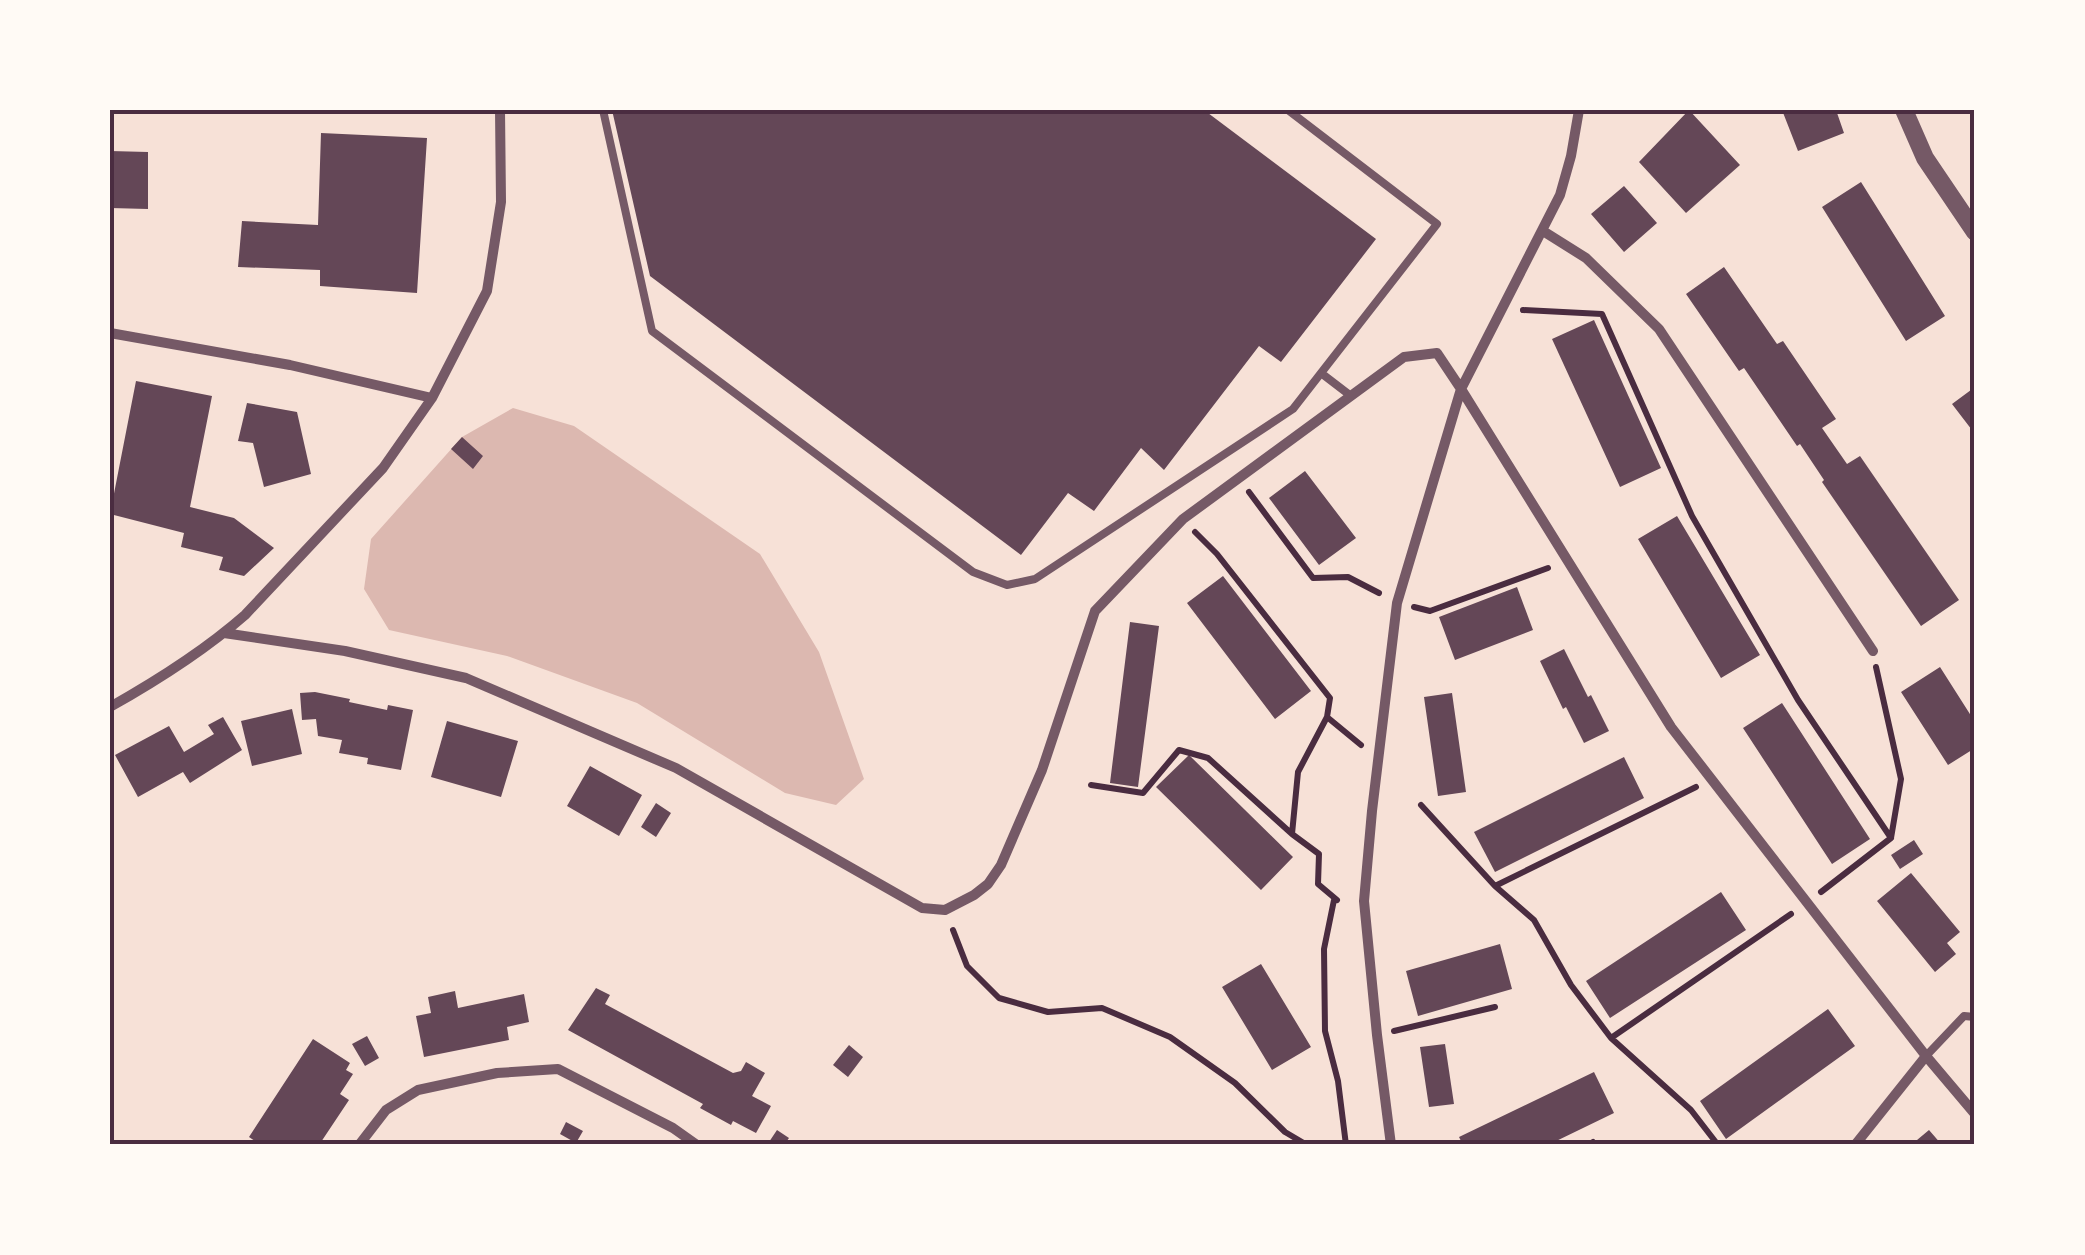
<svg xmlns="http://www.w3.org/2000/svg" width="2085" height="1255" font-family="'Open Sans',sans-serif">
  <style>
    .water { fill: #dcb8b0 }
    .building { fill: #644757 }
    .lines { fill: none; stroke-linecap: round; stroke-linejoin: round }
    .path { stroke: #4a2c40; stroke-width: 6 }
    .service { stroke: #755966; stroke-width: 8 }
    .minor { stroke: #755966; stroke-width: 10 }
    .tertiary { stroke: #755966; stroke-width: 18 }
    .neatline { fill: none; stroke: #4a2c40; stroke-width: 4 }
  </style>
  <rect width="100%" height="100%" fill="#f7e1d7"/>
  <path class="water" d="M513 408 574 426 760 554 819 652 864 779 836 805 785 793 637 703 507 656 389 630 364 589 371 539 462 437Z"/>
  <path class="building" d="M612 110H1204L1376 239 1281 362 1259 346 1164 470 1141 448 1094 511 1068 493 1021 555 650 276Z
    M1689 110 1740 165 1686 213 1639 162Z
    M1782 110H1836L1844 133 1798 151Z
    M321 133 427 138 417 293 320 286V270L238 267 242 221 318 225Z
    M110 151 148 152V209L110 208Z
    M1861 182 1945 316 1906 341 1822 207Z
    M1624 186 1657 223 1624 252 1591 214Z
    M1724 267 1777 344 1783 341 1836 419 1822 428 1847 464 1860 456 1959 600 1921 626 1822 482 1824 480 1800 444 1797 446 1744 368 1739 371 1686 294Z
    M1594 320 1661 468 1620 487 1552 339Z
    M136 381 212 396 190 507 234 518 274 548 244 576 219 570 223 557 181 547 184 533 110 514Z
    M1975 387V434L1952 404Z
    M247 403 297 412 311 474 264 487 253 443 238 441Z
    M462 437 483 456 473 469 451 449Z
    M1305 471 1356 538 1319 565 1269 498Z
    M1677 516 1760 655 1721 678 1638 539Z
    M1223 576 1311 691 1275 719 1187 603Z
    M1517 587 1533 630 1455 660 1439 617Z
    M1130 622 1159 626 1138 787 1110 783Z
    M1564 649 1588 697 1591 695 1609 731 1584 743 1566 707 1563 709 1540 661Z
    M1940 667 1975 722V748L1948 765 1901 692Z
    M315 692 350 699 349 702 387 710 388 705 413 710 401 770 367 764 368 758 339 753 342 740 318 736 316 719 302 720 300 693Z
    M1452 693 1466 792 1438 796 1424 697Z
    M1782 703 1870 839 1832 864 1743 728Z
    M292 709 302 754 252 766 241 721Z
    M223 717 242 750 190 783 183 772 138 797 115 755 169 726 184 752 214 734 208 725Z
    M447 721 518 741 501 797 431 777Z
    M1189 755 1293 857 1261 890 1156 787Z
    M1624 757 1644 798 1495 872 1474 832Z
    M590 766 642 795 619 836 567 806Z
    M656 803 671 813 656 837 641 827Z
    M1914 840 1923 854 1900 869 1891 855Z
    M1911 873 1960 932 1947 943 1956 954 1935 972 1877 901Z
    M1721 892 1746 930 1610 1018 1586 981Z
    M1500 944 1512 989 1418 1016 1406 971Z
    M1261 964 1311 1047 1272 1070 1222 987Z
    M596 988 610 995 605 1004 733 1073 741 1071 746 1062 765 1073 752 1096 771 1106 756 1133 733 1121 731 1125 700 1108 703 1104 568 1030Z
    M455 991 458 1008 524 994 529 1022 507 1027 509 1040 424 1057 416 1016 431 1013 428 997Z
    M1828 1009 1855 1046 1726 1139 1700 1101Z
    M367 1036 379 1058 365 1066 352 1044Z
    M313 1039 350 1063 346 1070 353 1074 340 1094 349 1100 319 1145H261L249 1137Z
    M1445 1044 1454 1104 1429 1107 1420 1047Z
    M849 1045 863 1057 848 1077 833 1065Z
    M1594 1072 1614 1113 1548 1145H1463L1459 1137Z
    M566 1122 583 1131 576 1143 560 1134Z
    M777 1130 789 1138 784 1145H767Z
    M1929 1130 1942 1145H1911Z"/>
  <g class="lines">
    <path class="path" d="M1523 310 1602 314 1692 516 1798 700 1891 838
      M1249 492 1313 578 1348 577 1379 593
      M1195 532 1217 554 1330 698 1327 717 1361 745
      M1414 607 1430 611 1548 568
      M1327 717 1298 772 1292 834 1319 854 1318 884 1337 900
      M1091 785 1143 793 1179 750 1208 758 1292 834
      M1421 805 1495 886 1534 920 1571 985 1611 1038 1691 1110 1718 1145
      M1495 886 1696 787
      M1821 892 1891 838 1901 779 1876 667
      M1334 900 1324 949 1325 1031 1338 1081 1346 1145
      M953 930 967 966 999 998 1048 1012 1102 1008 1170 1037 1235 1083 1285 1132 1307 1145
      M1394 1031 1495 1007
      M1611 1038 1791 914
      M1588 1145 1593 1142"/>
    <path class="service" d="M603 110 652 331 973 572 1007 585 1035 579 1293 409 1437 224 1288 110
      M1321 373 1351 396
      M1926 1056 1964 1016 1975 1017"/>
    <path class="minor" d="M1543 231 1586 258 1659 329 1873 651
      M110 333 290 365 432 398
      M224 633 345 651 466 678 676 768 922 908 945 910 974 895 988 884 1001 865 1042 770 1095 611 1183 519 1404 357 1437 353 1461 389 1671 727 1926 1056 1975 1114
      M110 707C158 680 204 651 245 615L383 468 432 398 487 291 501 202 500 110
      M359 1145 386 1110 418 1090 497 1073 558 1069 673 1128 697 1145
      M1391 1145 1377 1035 1364 901 1372 811 1397 603 1461 389 1560 195 1571 156 1579 110
      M1855 1145 1926 1056"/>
    <path class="tertiary" d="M1904 110 1925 158 1975 232"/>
  </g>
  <rect width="2085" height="1255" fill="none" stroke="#fffaf5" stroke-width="225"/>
  <rect x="112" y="112" width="1860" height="1030" class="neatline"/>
</svg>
